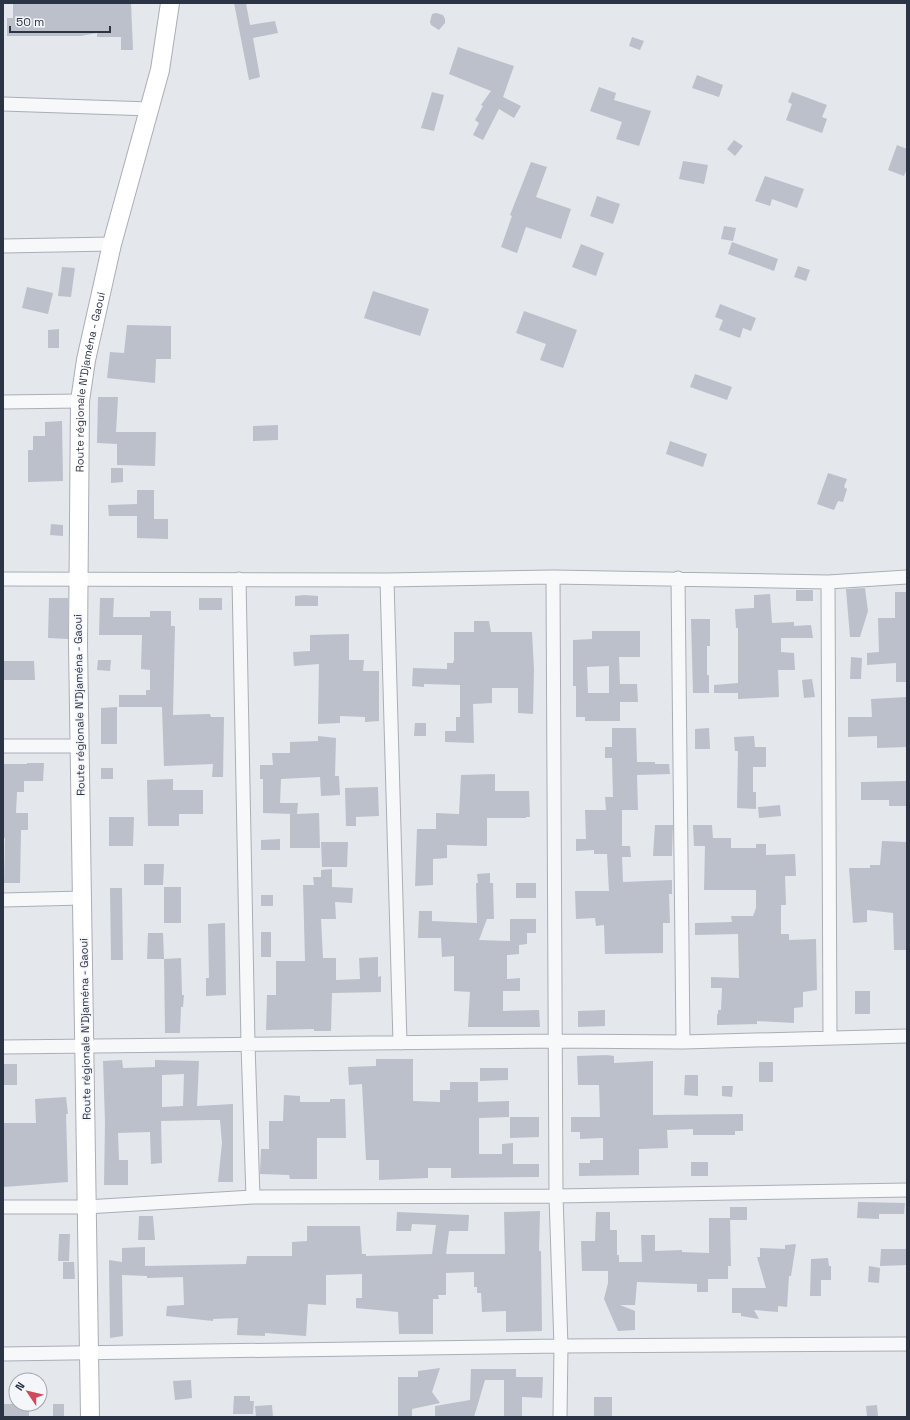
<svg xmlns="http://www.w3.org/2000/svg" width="910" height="1420" font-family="'Space Grotesk',sans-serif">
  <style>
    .building { fill: #bbc0ca; fill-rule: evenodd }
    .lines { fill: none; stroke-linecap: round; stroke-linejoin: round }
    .street-casing { stroke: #a9aeb7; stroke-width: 15 }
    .secondary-casing { stroke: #a9aeb7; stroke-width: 20 }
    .street { stroke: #f7f8fa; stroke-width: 13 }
    .secondary { stroke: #fff; stroke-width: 18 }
    .labels { text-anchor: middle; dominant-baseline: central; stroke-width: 3; stroke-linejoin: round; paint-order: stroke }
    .street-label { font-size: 11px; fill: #2b3445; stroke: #f4f6f9 }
  </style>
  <rect width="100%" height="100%" fill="#e4e7ec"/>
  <path class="building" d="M13 3H131L133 50H121V37H97V33L81 36H7V18H13Z
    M234 3H246L250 25 275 21 278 33 253 38 260 77 249 80Z
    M436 13 443 15 445 19V23L439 30 431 25 430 22 432 14Z
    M632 37 644 41 640 50 629 46Z
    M458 47 514 66 503 97 521 106 514 118 499 109 483 140 473 135 479 123 475 120 483 106 481 105 491 91 449 74Z
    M697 75 723 85 719 97 692 88Z
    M599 87 616 93 614 100 651 111 639 146 616 139 622 122 590 111Z
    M432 92 444 95 434 131 421 128Z
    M792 92 827 105 822 117 827 119 822 133 786 120 792 104 788 102Z
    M734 140 743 146 735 156 727 149Z
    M897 145 907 149V168L904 176 888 170Z
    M683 161 708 165 704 184 679 179Z
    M531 162 547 167 536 197 571 209 561 239 526 227 517 253 501 247 512 216 510 215Z
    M765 176 804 189 797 208 772 199 770 206 755 201Z
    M597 196 620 204 613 224 590 216Z
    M724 226 736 228 733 241 721 239Z
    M732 242 778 259 774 271 728 254Z
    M581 244 604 253 596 276 572 267Z
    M798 266 810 270 806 281 794 277Z
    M62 267 75 268 71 297 58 296Z
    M27 287 53 293 48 314 22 308Z
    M373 291 429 309 420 336 364 318Z
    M720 304 756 318 751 331 743 328 740 338 719 330 723 320 715 317Z
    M524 311 577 330 563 368 540 360 546 344 516 333Z
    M127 325 171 326V359H156L155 383 107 378 110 352 124 353Z
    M59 329V348H48V330Z
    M695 374 732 387 727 400 690 387Z
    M98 397H118L116 432H156L155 466 117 465V444L97 443Z
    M62 421 63 481 28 482V450H33V436H45V422Z
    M278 425V440L253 441V426Z
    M670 441 707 454 703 467 666 454Z
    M111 468H123V482L111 483Z
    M828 473 847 479 844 487 847 489 843 502 838 501 834 510 817 504Z
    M137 490H154V519H168V539L137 538V516H109L108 505 137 504Z
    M51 524 63 525V536L50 535Z
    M865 588 868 611 860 637H850L846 589Z
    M796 590H813V601H796Z
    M895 592H907V682H896V663L867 665V653L879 652 878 618H895Z
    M770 594 772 623 794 622V626L811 625 813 638H781V652L794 653 795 670H778L779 697 738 699V693H714V685L738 683V628H736L735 609 754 608V595Z
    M304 595 318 596V606H295V596Z
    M49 598H68V639L48 638Z
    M100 598H114L113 617H150V611H171V626H175L173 715 210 714 211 717H224L223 777H212L213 764 164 766 162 707H119V695H146V690H150V670L141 669 142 635H99Z
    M199 598H222V610H199Z
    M691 619H710V646H707V675H709V693H693Z
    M474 621H489L491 632H532L534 669 533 714 518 713V688H492V703L473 704 474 743 445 742V731H456V717H460V685L424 684V687L412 686 413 668 447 669V663H453L454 660V632H474Z
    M592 631H640V657H619L620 684H637L638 702H620V721H585V717H576V686H573V640L592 639ZM609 666V693H588L587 667Z
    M349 634V660H364L363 671H379V721L365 722V717L340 716V723L318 724 319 664 294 666 293 652 310 651V635Z
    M851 657 862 658 861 679H850Z
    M98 660H111L110 671 97 670Z
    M3 661H34L35 680H3Z
    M812 679 815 697 804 698 802 680Z
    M907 697V747L877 748V736L848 737V717H872L871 699Z
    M117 707V744H101V708Z
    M415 723H426V736H414Z
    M612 728H636L637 762H655V764H669L670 774 637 775 638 810H622V846H630L631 857H622L623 882 672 880V894H669L670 923H663V953L605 954 604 925 596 926 595 918 576 919 575 891H609L607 854H594V850L576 851V839H586L585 810H606L605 797H613L612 758H605V747H612Z
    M709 728 710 749H695V729Z
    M318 736 336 738 335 776H339L340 795 321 796 320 777 281 779 280 803H298L297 814 319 813 320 848H290V814H294L263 813V779H260V765H273L272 753H290V742L318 741Z
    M754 736 755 747H766V767H753V792H756V809L737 808 738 751H735L734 737Z
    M27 763H44L43 781H24V792H17L16 813H28V830H21L20 883H4L5 838H3V764H27Z
    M101 768H113V779H101Z
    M495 774V791H529L530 817H526V818H487V846L447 845V858L433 859V885L415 886 417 829H436V813L459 814 461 775Z
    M173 779V790H203V814H179V826H148L147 780Z
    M907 781V806H889V800H861V782Z
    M378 787 379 816 356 817V826H346L345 788Z
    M780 805 781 816 759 818 758 807Z
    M109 817H134L133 846H109Z
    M655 825H673L672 856H653Z
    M693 825H712L713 838H731V848H756V844H766V855L795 854 796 876H785L786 905H781V934H789V940L816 939 817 990 803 992V1007L794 1008V1023L757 1021V1024L717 1025V1014H718V1010H721L722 988H711V977L739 978 738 934 695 935V923L732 922 731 916H753L756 908V890H704L705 846H694Z
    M280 839V850H261V840Z
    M882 841 907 842V950H894L893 913 867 910V922L853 923 849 868H870V865H880Z
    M321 842H348L347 867H322Z
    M144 864H164L163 885H144Z
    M332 869V887L353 888 352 903 335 902 336 919H321L323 958H336V980L360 979 359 958 378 957V977L381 976V992L332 993 331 1031H314V1029L266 1030 267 995H276V961H305L303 885H314L313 877H321V870Z
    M490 873V883H493L494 919H487L479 940 510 941V919H536V933H527V944L519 945V954L507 955V979L520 978V991H503V1011L539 1010 540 1027H468L470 992 454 991V956L442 957 441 938H418L419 911H432V921L477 923 476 883H478L477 874Z
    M516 883H536V898H516Z
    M164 887H181V923H164Z
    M110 888H122L123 960H111Z
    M261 895H273V906H261Z
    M225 923 226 995 206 996V978H209L208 924Z
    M261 932H271V957H261Z
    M148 933H163L164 959H147Z
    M181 958 182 995H184L183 1007H181L180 1033H165L164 959Z
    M855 991H870V1014H855Z
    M605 1010V1026L578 1027V1011Z
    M607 1055 614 1056V1063L653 1061V1115L743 1114V1131H735V1135H693V1129L667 1130 668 1148 639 1149V1175L579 1176V1163H590V1160H603V1138L580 1139V1132H571V1117H600L599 1085H578L577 1056Z
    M376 1059H413V1101L440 1102V1090H450V1082H478V1102L509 1101V1117L479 1118V1154H502V1144L513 1143V1164H539V1177L451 1178V1168H428V1178L379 1180V1160H366L362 1084 349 1085 348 1067 376 1066Z
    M122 1060 123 1068 155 1067V1060L199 1061 197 1106 233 1104V1182H218L222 1143 220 1120H207L161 1121 162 1163 151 1164 150 1132 118 1133 119 1160H128V1185H104L105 1122 103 1061ZM184 1074 183 1106 162 1107V1075Z
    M759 1062H773V1082H759Z
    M4 1064H17V1085H4Z
    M480 1068H508V1080L480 1081Z
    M685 1075H698V1096L684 1095Z
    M722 1086H733L732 1097 722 1096Z
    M284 1095 300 1096V1102H330V1099H345L346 1138H317V1179H290L289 1175 260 1174 261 1149H269V1121H283Z
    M66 1097 68 1114H66L68 1182 4 1187V1123H36L35 1099Z
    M510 1117H539V1137L510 1138Z
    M691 1162H708V1176H691Z
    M858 1202 905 1203 904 1214H879V1219L857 1218Z
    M730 1207H747V1220H730Z
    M540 1211 539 1251H541L542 1331 506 1332V1311L482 1312 481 1293H477V1287H474V1272L446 1273V1295H438L439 1299H433V1334H399L398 1312 356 1308V1298H362V1274L326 1275V1305L308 1304 306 1336 265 1333V1336L237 1335 238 1318 213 1319V1321L166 1316 167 1306 184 1305 183 1277 147 1278V1276L122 1275 123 1336 110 1338 109 1260 122 1262V1248L145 1247V1266L246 1264 247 1256H292V1242L307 1241V1226H360L362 1254H366V1256L432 1254 436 1225 412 1224 411 1231H396L397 1212 469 1215 468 1231H449L446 1254H505L504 1212Z
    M596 1212H610V1230H617V1255H619V1262H642L641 1235H655V1251L682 1250V1252L709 1253V1218H730L731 1266H728V1279H708V1292H697V1284L637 1282 635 1305H620L635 1311V1330L618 1331 604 1299 608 1283V1271H582L581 1241H595Z
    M139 1216H153L155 1240H138Z
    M59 1234H70L69 1261H58Z
    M796 1244 791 1276H789L787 1307 778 1306V1312L754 1310 759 1319 741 1316V1313H732V1288H766L757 1257H760V1248L785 1249V1245Z
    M881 1249H907V1265L880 1266Z
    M828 1258 829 1266H831V1280H821V1296H810L811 1259Z
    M63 1262H74L75 1279H63Z
    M869 1266 880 1268 879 1283 868 1282Z
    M440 1368 432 1392 440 1403 412 1409V1417H398V1377H418V1371Z
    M471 1369H516V1377H543L542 1398 522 1397V1417H504V1380H485L474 1417H435V1406L470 1400Z
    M191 1380 192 1398 175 1400 173 1381Z
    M234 1396H250V1401H254L253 1414H233Z
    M594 1397H612V1417H594Z
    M3 1404H29V1417H3Z
    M53 1404H64V1417H53Z
    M272 1405 273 1417H256L255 1406Z
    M877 1405 878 1417H867L866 1406Z"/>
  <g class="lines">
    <defs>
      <path id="street" d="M3 104 150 109
        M3 246 112 244
        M3 402 80 401
        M553 577 556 1196 561 1346 560 1417
        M678 578 683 1042
        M3 579 387 580 553 577 828 582 907 577
        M239 579 248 1044 253 1197
        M387 580 400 1043
        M828 582 830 1038
        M3 746H79
        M3 900 83 898
        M3 1047 555 1041 683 1042 907 1036
        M3 1207H86L253 1197 556 1196 907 1190
        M3 1354 561 1346 907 1344"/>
      <g id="secondary">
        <path id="s1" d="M90 1417 78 644 80 401 86 360 112 244 160 70 170 3"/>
      </g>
    </defs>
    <use href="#street" class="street-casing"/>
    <use href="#secondary" class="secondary-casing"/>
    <use href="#street" class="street"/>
    <use href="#secondary" class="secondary"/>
  </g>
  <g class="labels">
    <g class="street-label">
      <text stroke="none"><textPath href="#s1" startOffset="1036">Route régionale N'Djaména - Gaoui</textPath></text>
      <text transform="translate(79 705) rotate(-91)">Route régionale N'Djaména - Gaoui</text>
      <text transform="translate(85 1029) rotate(-91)">Route régionale N'Djaména - Gaoui</text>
    </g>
  </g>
  <rect width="910" height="1420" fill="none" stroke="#2b3445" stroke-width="8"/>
  <g transform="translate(28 1392) rotate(305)"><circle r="19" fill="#f4f6f9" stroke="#a4a8b1"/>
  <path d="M0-3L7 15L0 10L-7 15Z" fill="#d1495b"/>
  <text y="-6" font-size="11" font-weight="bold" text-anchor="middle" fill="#2b3445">N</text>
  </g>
  <path d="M10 26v6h100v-6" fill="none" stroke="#2b3445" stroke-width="2"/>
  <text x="16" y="26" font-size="12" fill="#2b3445" stroke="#f4f6f9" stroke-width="3" paint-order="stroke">50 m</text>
</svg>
